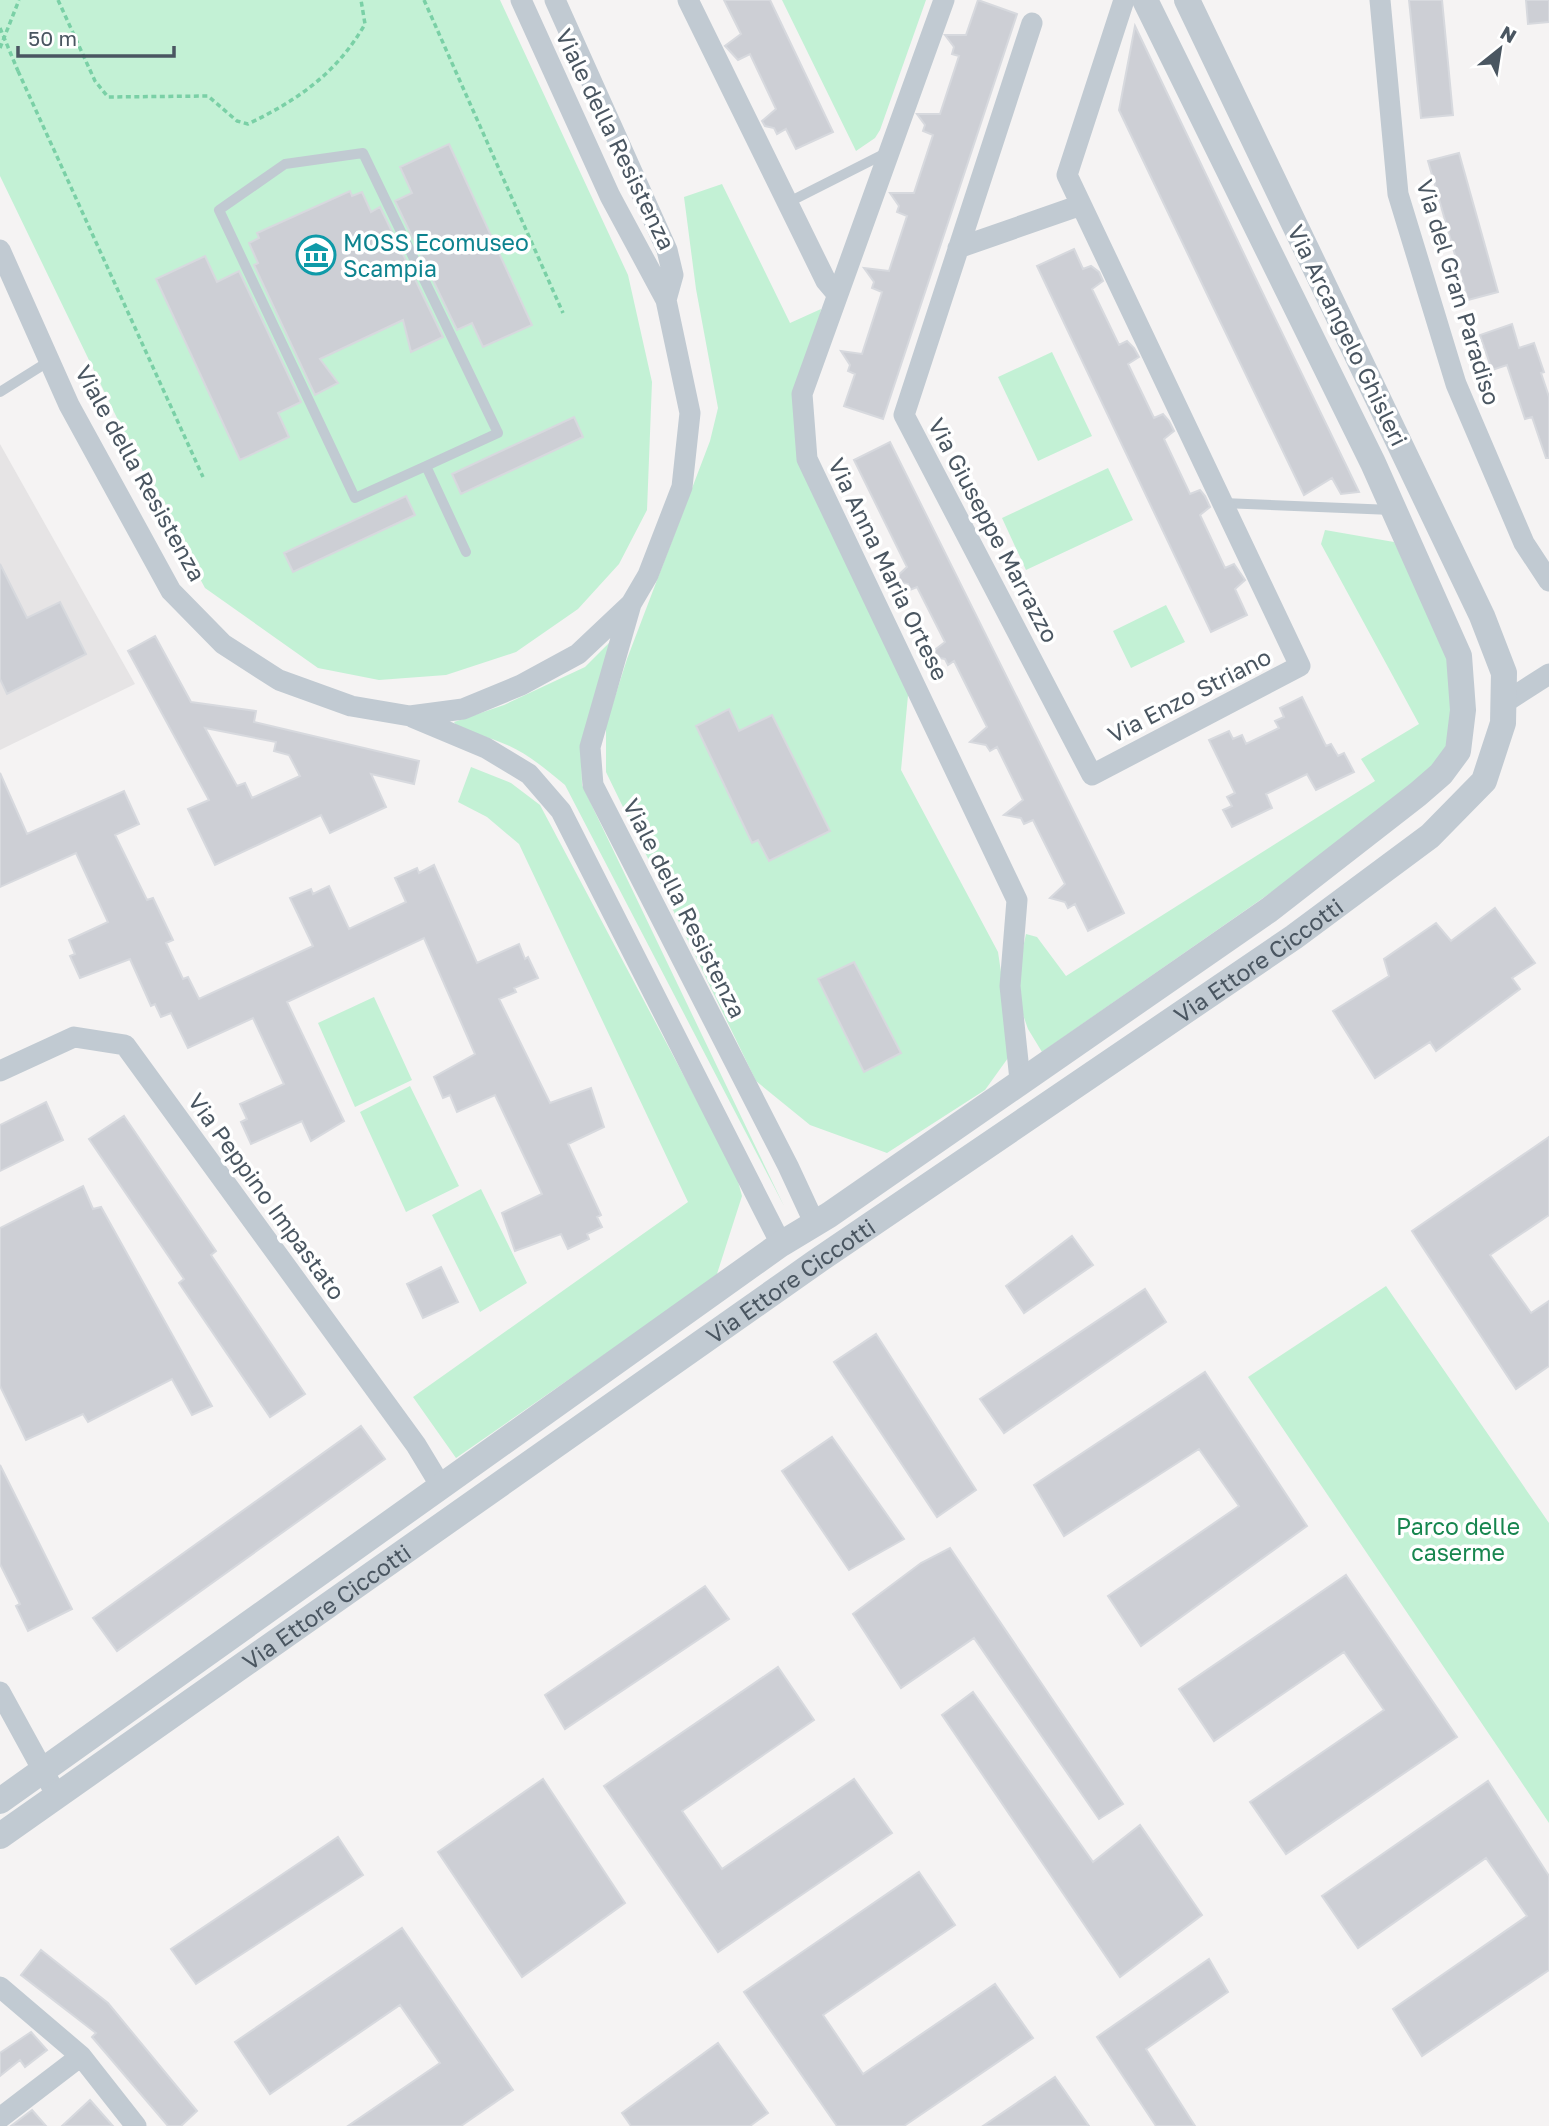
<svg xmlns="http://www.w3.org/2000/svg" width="1549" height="2126" font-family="'Golos Text',sans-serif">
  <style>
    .education { fill: #e6e4e5 }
    .green { fill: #c3f1d5 }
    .building { fill: #cdcfd5; stroke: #d7d9de; stroke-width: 2; fill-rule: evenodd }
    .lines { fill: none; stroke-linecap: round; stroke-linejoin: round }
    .path { stroke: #7ad0a6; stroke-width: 3.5; stroke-dasharray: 5 3.5; stroke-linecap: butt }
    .service { stroke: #c1cad2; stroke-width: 10 }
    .minor { stroke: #c1cad2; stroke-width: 21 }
    .tertiary { stroke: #c1cad2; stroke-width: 26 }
    .path-bridge { stroke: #7ad0a6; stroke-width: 3.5; stroke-dasharray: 5 3.5; stroke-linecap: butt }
    .labels { text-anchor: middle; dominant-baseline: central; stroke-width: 7; stroke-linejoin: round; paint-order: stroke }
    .street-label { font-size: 23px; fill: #4a5661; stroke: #fff }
    .culture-label { font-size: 23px; fill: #0d838f; stroke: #fff; text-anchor: start }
    .park-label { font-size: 23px; fill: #17864f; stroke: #fff }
  </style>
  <rect width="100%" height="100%" fill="#f5f3f3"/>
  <path class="education" d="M0 444 135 684 0 750Z"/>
  <path class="green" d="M0 0H500L628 275 652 382 647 510 619 564 578 609 516 652 446 675 379 680 318 668 205 588 146 478 0 176Z
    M782 0H926L880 130 875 138 856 151Z
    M722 184 790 323 821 309 803 414 832 511 910 674 901 770 998 952 1005 999 1008 1058 985 1090 887 1153 810 1125 756 1081 606 772V725L627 659 710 441 718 408 696 289 684 197Z
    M1052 352 1092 436 1038 461 998 377Z
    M1108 468 1133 520 1026 570 1002 518Z
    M1325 530 1394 542 1462 671 1441 774 1042 1052 1028 1029 1014 989 1026 934 1037 937 1066 976 1375 781 1361 759 1419 724 1321 544Z
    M1166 605 1185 642 1131 668 1113 631Z
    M612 640 581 748 582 785 784 1206 565 785C527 753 509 741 459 730L454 722 504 705 585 667Z
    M471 767 511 783 540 805 736 1174 742 1196 716 1277 456 1458 413 1397 688 1202 519 844 487 817 458 802Z
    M374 997 412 1080 355 1107 318 1023Z
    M410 1086 459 1186 406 1212 360 1112Z
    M481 1189 527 1283 480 1312 432 1215Z
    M1386 1286 1549 1523V1823L1248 1377Z"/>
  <path class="building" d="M724 0H770L833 132 796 149 786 129 777 134 774 128 765 126 762 121 776 109 750 54 738 60 725 46 741 34Z
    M978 0 1017 14 883 419 844 406 855 374 848 371 850 365 841 351 862 354 882 292 872 288 874 282 864 268 889 271 907 216 897 212 899 206 890 193H914L933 135 923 131 925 125 917 114H940L959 56 952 54 954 47 945 35H966Z
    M1409 0H1442L1453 115 1421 118Z
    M1526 0H1549V22L1528 24Z
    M1135 26 1254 275 1359 492 1341 494 1332 478 1304 495 1207 294 1119 110Z
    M449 144 532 325 483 347 472 323 457 330 395 201 412 193 400 167Z
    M1459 153 1498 292 1468 300 1428 161Z
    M350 191 352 196 362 192 371 212 380 207 443 337 411 352 403 320 320 359 338 383 315 395 254 265 258 263 249 243 259 238 257 233Z
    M1074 249 1083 269 1091 266 1099 272 1103 281 1092 289 1119 345 1127 341 1134 348 1139 357 1128 364 1154 418 1163 414 1169 421 1174 431 1164 439 1190 494 1200 490 1205 496 1210 507 1200 515 1225 568 1234 564 1245 580 1235 589 1247 615 1211 632 1037 266Z
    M205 256 217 282 239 271 301 402 278 413 289 437 240 460 156 279Z
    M1512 324 1519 348 1534 343 1544 372 1541 373 1549 397V458H1546L1532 417 1525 419 1507 365 1492 370 1480 335Z
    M574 417 583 437 461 494 452 474Z
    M890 442 1124 913 1088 931 1075 904 1068 908 1065 902 1050 898 1065 884 1033 820 1024 824 1021 818 1004 815 1023 800 997 747 990 751 986 745 970 742 987 727 954 661 948 665 945 659 927 656 945 642 917 587 910 590 908 584 892 581 907 567 854 460Z
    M406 496 415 515 293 572 284 553Z
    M0 564 27 618 60 602 86 654 7 694 0 679Z
    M155 636 191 702 256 711 254 722 419 761 414 784 371 774 386 807 330 833 321 815 215 865 188 809 209 800 128 651ZM205 728 276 742 274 751 289 755 300 776 252 798 245 783 237 786Z
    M1302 697 1326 746 1331 744 1338 756 1344 753 1354 772 1316 790 1307 774 1266 794 1272 808 1232 827 1223 810 1232 806 1227 797 1235 793 1209 740 1229 731 1233 739 1242 735 1246 744 1279 728 1275 721 1284 717 1280 708Z
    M729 709 739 731 772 715 830 831 769 861 758 840 752 843 696 726Z
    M0 773 27 834 124 791 139 824 115 835 147 900 153 898 173 940 166 943 183 979 188 977 199 999 313 946 290 898 311 889 313 894 329 886 349 929 406 902 395 878 417 868 419 873 434 865 477 963 519 944 525 959 528 957 538 978 514 988 516 992 499 999 550 1103 591 1088 604 1127 568 1144 601 1215 597 1217 602 1227 587 1234 589 1239 568 1249 561 1234 515 1251 502 1213 542 1194 495 1095 457 1112 450 1095 443 1098 434 1077 475 1054 424 938 287 1002 344 1121 311 1141 302 1121 251 1144 241 1122 247 1119 240 1104 284 1084 253 1018 188 1048 171 1013 161 1017 155 1004 151 1006 130 959 80 978 70 956 75 954 69 940 108 922 76 853 0 887Z
    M1495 908 1535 963 1512 978 1520 989 1436 1051 1430 1042 1375 1078 1333 1011 1389 976 1384 959 1436 923 1451 941Z
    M854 962 901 1053 864 1072 818 979Z
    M46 1102 63 1140 0 1171V1125Z
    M124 1116 216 1251 211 1255 305 1394 270 1417 179 1283 184 1279 89 1139Z
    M1549 1137V1215L1490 1255 1531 1313 1549 1301V1366L1516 1389 1412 1231Z
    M83 1186 93 1209 101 1207 212 1406 192 1415 172 1379 88 1422 83 1414 26 1440 0 1386V1228Z
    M1072 1236 1093 1265 1024 1313 1006 1286Z
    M441 1267 458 1302 423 1318 407 1284Z
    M1145 1289 1166 1322 1004 1433 980 1399Z
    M876 1334 976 1490 937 1517 834 1362Z
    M1205 1372 1307 1526 1141 1646 1108 1596 1239 1506 1199 1449 1064 1536 1034 1485Z
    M361 1426 385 1459 117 1651 93 1618Z
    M832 1437 904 1539 849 1570 782 1471Z
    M0 1465 72 1609 28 1631 16 1606 20 1604 0 1564Z
    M950 1548 1123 1804 1099 1819 974 1638 901 1688 853 1614 921 1563Z
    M1346 1575 1457 1737 1286 1854 1250 1802 1384 1710 1344 1652 1214 1741 1179 1689Z
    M705 1586 729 1619 565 1729 545 1695Z
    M778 1667 814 1720 682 1811 722 1869 854 1779 892 1833 718 1952 604 1786Z
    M973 1692 1093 1862 1140 1825 1202 1915 1120 1977 942 1715Z
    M543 1779 625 1903 522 1977 438 1852Z
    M1488 1781 1549 1876V1970L1422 2056 1393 2009 1527 1916 1486 1858 1358 1948 1322 1896Z
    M338 1837 363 1875 196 1984 171 1949Z
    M919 1872 955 1925 823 2015 863 2074 995 1984 1033 2038 904 2126H837L744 1992Z
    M402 1928 513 2090 461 2126H348L440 2063 400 2005 270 2094 235 2042Z
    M41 1950 108 2003 197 2111 181 2126H168L92 2037 96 2033 21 1975Z
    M1209 1959 1228 1992 1146 2049 1195 2126H1156L1097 2037Z
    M31 2032 47 2050 25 2067 20 2060 0 2076V2053Z
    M718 2043 768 2113 750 2126H631L622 2113Z
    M1055 2077 1089 2126H983Z
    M90 2100 113 2126H62Z
    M32 2110 46 2126H11Z"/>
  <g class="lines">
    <path class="path" d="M58 0 95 81 108 97 208 96 237 121 248 124C298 100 337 73 365 24L361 0
      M424 0 563 313
      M0 48 19 0
      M18 71 203 477"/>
    <path class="service" d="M789 202 886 153
      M0 392 51 360
      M426 466 355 498 219 210 285 164 363 153 498 433 426 466 466 552
      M1223 503 1392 510"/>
    <path class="minor" d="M555 0 667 250 673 275 666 300
      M688 0 826 281 837 294
      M944 0 802 394 807 459 1017 900 1010 986 1020 1080
      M1380 0 1398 194 1456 384 1524 543 1549 581
      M1032 23 904 415 1092 775 1300 666 1067 175 1124 0
      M958 248 1081 205
      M0 250 69 405 171 591 223 644 279 680 351 706 410 716 463 709 521 685 578 654 631 604 648 575 682 487 690 413 666 300 610 196 521 0
      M631 604 590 747 593 785 788 1166 814 1222
      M1504 703 1549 674
      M412 717 486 748 529 774 561 811 781 1244
      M0 1071 74 1037 125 1045 416 1445 442 1488
      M0 1692 57 1796
      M0 1987 81 2056 136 2126
      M0 2118 81 2056"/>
    <g class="tertiary">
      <path d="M0 1801 781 1244 829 1215 1269 910 1418 794 1441 774 1458 751 1463 710 1459 656 1373 463 1145 0"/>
      <path id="s1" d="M0 1836 816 1262 1294 937 1430 836 1484 781 1503 723 1504 673 1482 616 1187 0"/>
    </g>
    <path class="path-bridge" d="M0 28 18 71"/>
  </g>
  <defs>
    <symbol id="museum-ring" viewBox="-11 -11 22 22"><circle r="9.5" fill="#fff" stroke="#0f9aa8" stroke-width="1.5"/><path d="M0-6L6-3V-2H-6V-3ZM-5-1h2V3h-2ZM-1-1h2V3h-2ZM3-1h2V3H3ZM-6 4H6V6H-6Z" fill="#0f9aa8"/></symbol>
  </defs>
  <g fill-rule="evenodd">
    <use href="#museum-ring" x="294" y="233" width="44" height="44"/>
  </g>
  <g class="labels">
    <g class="street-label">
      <text transform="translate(616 139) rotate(64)">Viale della Resistenza</text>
      <text transform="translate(1459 292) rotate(73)">Via del Gran Paradiso</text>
      <text transform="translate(1348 335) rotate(64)">Via Arcangelo Ghisleri</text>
      <text transform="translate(141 473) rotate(61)">Viale della Resistenza</text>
      <text transform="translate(994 530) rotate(62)">Via Giuseppe Marrazzo</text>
      <text transform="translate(889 569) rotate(64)">Via Anna Maria Ortese</text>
      <text transform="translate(1189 695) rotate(-27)">Via Enzo Striano</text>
      <text transform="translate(685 908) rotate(63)">Viale della Resistenza</text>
      <text stroke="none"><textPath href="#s1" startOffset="1533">Via Ettore Ciccotti</textPath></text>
      <text transform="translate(267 1196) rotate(54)">Via Peppino Impastato</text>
      <text stroke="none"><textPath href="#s1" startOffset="966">Via Ettore Ciccotti</textPath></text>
      <text stroke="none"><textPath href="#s1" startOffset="399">Via Ettore Ciccotti</textPath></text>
    </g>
    <g class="culture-label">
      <text x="343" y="242">MOSS Ecomuseo<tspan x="343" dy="26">Scampia</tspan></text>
    </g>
    <g class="park-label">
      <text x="1458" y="1526">Parco delle<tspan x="1458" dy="26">caserme</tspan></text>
    </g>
  </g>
  <g transform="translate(1500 49) rotate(30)" stroke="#ffffff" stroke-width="5" paint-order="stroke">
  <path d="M0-5L12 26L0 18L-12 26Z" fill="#4a5661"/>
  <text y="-10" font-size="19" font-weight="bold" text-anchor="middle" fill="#4a5661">N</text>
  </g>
  <path d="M18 46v10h156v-10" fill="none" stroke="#4a5661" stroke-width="3.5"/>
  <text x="28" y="46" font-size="21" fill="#4a5661" stroke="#ffffff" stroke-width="5" paint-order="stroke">50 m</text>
</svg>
